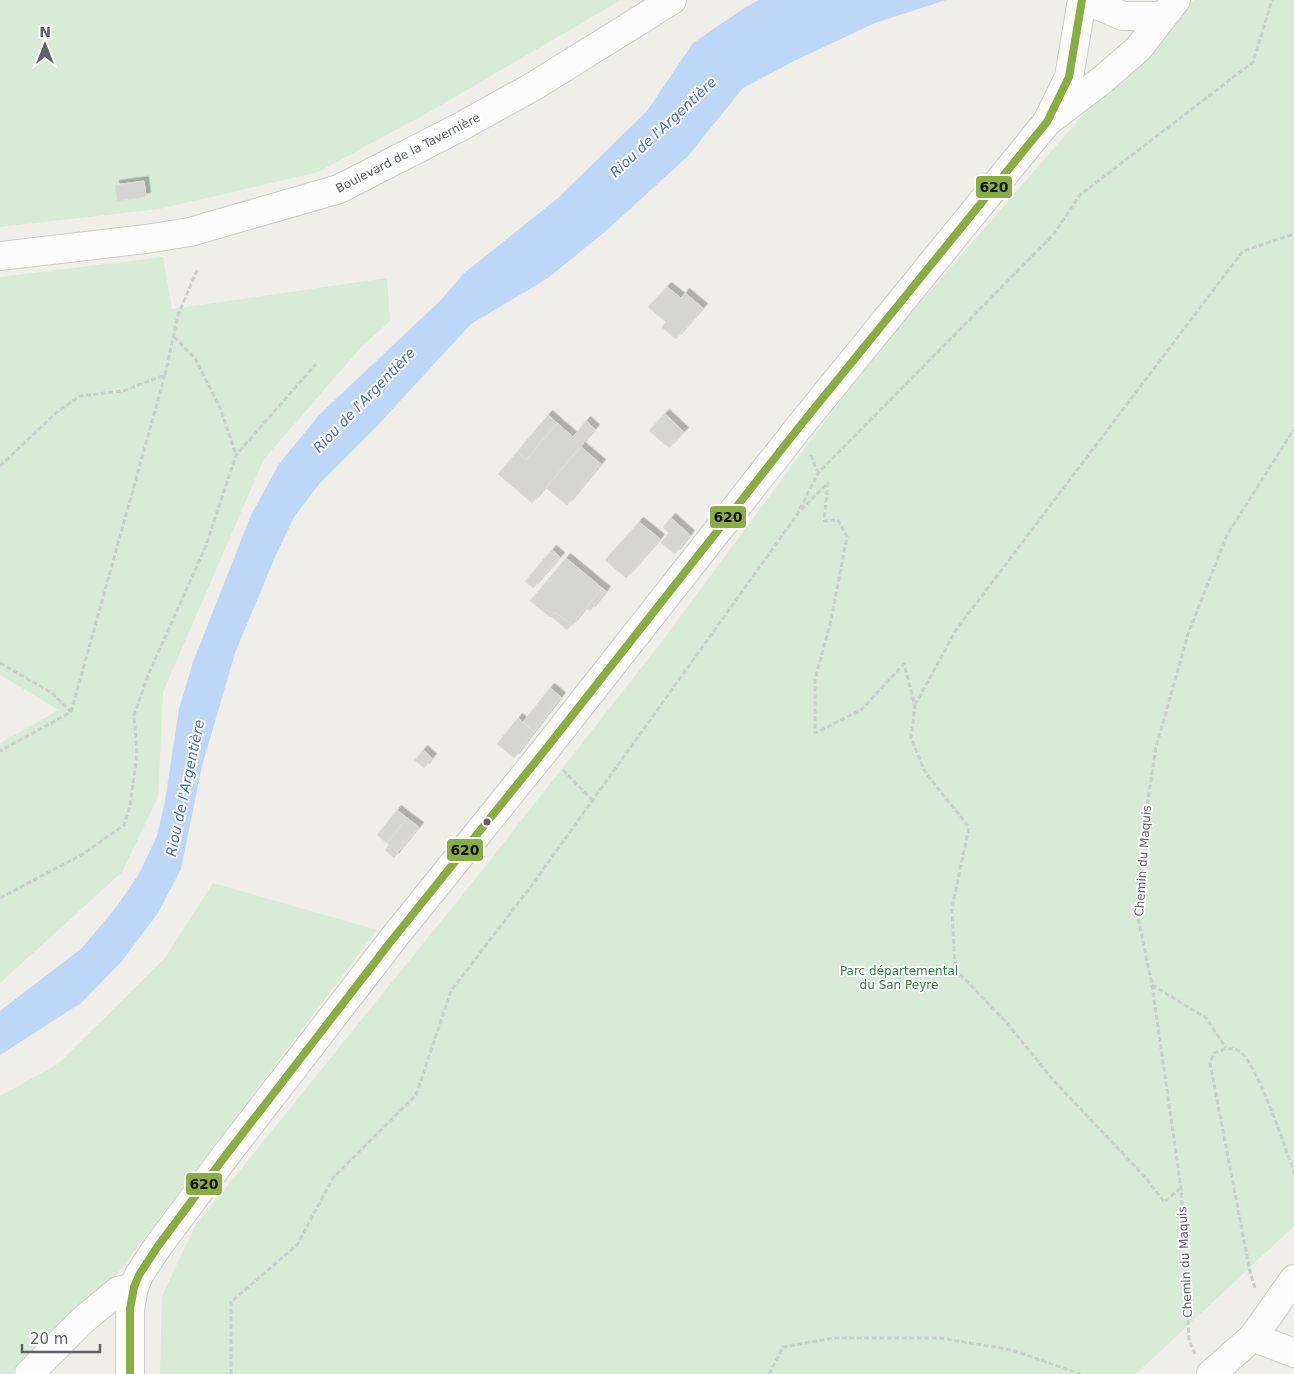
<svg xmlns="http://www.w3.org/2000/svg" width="1294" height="1374" font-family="'DejaVu Sans',sans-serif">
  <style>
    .green { fill: #d7ebd7 }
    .water { fill: #bed6f8 }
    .building { fill: #d5d5d2; stroke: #deded8; filter: url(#shadow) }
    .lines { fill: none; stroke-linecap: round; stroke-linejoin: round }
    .minor-casing { stroke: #cccccb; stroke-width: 30 }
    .tertiary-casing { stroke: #cccccb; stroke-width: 30 }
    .secondary-casing { stroke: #cbcccb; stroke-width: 30 }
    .path { stroke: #cacfcc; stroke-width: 3; stroke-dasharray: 5 2.5; stroke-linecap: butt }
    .minor { stroke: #fdfcfc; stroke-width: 28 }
    .tertiary { stroke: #fdfcfc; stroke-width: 28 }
    .secondary { stroke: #fdfcfc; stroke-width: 28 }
    .bus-1-casing { stroke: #fff; stroke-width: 11 }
    .bus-1 { stroke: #88ad42; stroke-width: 8 }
    .bus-dot { fill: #5e6168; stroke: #fff; stroke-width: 2 }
    .labels { text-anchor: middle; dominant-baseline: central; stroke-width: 4; stroke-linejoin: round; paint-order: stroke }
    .street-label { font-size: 12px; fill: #5e6168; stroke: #fff }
    .park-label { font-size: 12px; fill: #318342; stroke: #fff }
    .water-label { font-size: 14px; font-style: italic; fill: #456fc9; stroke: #fff }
    .line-badge { stroke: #fff; stroke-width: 2 }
    .pale-badge-label { font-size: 14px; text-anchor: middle; font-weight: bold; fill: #111 }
  </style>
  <defs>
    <filter id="shadow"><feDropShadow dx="4.5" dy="-4.5" stdDeviation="0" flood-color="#0004"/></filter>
  </defs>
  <rect width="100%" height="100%" fill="#efeee9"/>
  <path class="green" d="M0 0H621L429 112 318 172 159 209 0 227Z
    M1194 0H1294V1226L1136 1374H160L162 1296 195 1226 476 878 660 644 871 359 1109 85Z
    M163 257 172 309 387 278 390 321 363 345 264 459 163 692 158 797 122 872 0 983V743L59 710 0 675V277Z
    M213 883 377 930 108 1286 12 1374H0V1096L58 1064 165 958Z"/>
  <path class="water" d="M759 0H946L875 23 794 61 743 88 688 156 606 231 548 278 471 324 377 426 320 483 294 517 275 557 235 653 202 766 181 869 158 913 122 961 81 1003 0 1055V1011L82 948 117 906 139 874 157 836 165 801 179 709 193 662 251 515 279 464 319 415 442 299 463 274 558 198 647 111 693 43 746 7Z"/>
  <path class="building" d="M144 181 146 197 117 201 115 185Z
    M667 287 681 298 685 293 703 308 676 339 662 327 666 322 648 307Z
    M665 414 684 432 669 448 649 431Z
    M548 415 557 423 526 460 517 452Z
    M586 421 595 429 532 503 498 474 517 452 526 460 557 423 573 437Z
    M581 447 601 464 567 505 546 488Z
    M671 518 690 535 675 554 661 543 669 533 663 527Z
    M639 522 660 539 626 578 605 560Z
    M552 550 560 557 533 588 525 581Z
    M566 558 602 588 572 625 555 612 550 617 530 601Z
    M602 588 606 591 590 611 586 608Z
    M555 612 572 625 567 630 551 616Z
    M550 688 561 697 534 732 523 722Z
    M518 718 534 732 514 758 497 744Z
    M423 750 432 758 424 768 415 760Z
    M397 810 407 818 387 843 377 835Z
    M407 818 419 827 398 852 387 843Z
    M389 845 398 852 394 858 385 850Z"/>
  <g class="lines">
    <defs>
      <path id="minor" d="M0 256 146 239 190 232 339 189 460 127 534 86 672 0
        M1253 1337 1294 1353
        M29 1374 83 1320 118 1291 134 1287
        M1211 1374 1253 1337 1294 1279"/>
      <path id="tertiary" d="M1085 0 1123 16H1163
        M1047 122 1102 80 1138 49 1176 0"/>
      <path id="secondary" d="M130 1374V1309L134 1287 139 1275 158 1246 226 1155 392 940 545 750 800 426 1047 122 1069 77 1082 0"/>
    </defs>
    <use href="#minor" class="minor-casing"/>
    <use href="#tertiary" class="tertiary-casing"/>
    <use href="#secondary" class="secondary-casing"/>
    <path class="path" d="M174 337 195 358 221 410 236 455
      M811 455 818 473
      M0 466 57 412 80 396 123 391 165 375 178 315 198 268
      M800 509 818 473 1053 235 1080 195 1253 62 1272 0
      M0 663 52 693 71 712 0 751
      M915 705 956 630 1243 251 1294 234
      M71 712 165 375
      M563 770 592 800
      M0 898 83 854 124 825 130 806 137 754 134 715 149 673 205 548 236 455 316 364
      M1152 985 1206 1018 1226 1048
      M1255 1288 1250 1272 1210 1063 1214 1053C1222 1050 1231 1046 1239 1051 1257 1062 1286 1150 1294 1173
      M1195 1354 1189 1340 1181 1188 1152 985 1138 917 1143 833 1156 747 1188 634 1227 535 1294 429
      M231 1374V1302L297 1245 333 1178 416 1095 451 991 532 885 799 512 828 483 824 521 838 520 847 537 830 625 815 679V733L861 710 904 664 915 706 911 738 925 772 969 827 952 908 955 969 1007 1023 1054 1081 1146 1178 1164 1202 1181 1188
      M769 1374 783 1347 834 1338H940L1012 1350 1080 1374"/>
    <use href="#minor" class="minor"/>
    <use href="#tertiary" class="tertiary"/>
    <use href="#secondary" class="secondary"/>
    <defs>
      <path id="bus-1" d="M130 1374V1309L134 1287 139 1275 158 1246 226 1155 392 940 545 750 800 426 1047 122 1069 77 1082 0"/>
    </defs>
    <use href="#bus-1" class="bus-1-casing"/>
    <use href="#bus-1" class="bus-1"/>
  </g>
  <circle class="bus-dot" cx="487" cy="822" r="4.5"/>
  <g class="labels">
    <g class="street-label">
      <text transform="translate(408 153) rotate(-27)">Boulevard de la Tavernière</text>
      <text transform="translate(1143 861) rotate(-86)">Chemin du Maquis</text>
      <text transform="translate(1185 1262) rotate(-93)">Chemin du Maquis</text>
    </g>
    <g class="park-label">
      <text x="899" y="971">Parc départemental<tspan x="899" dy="14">du San Peyre</tspan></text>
    </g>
    <g class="water-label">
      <text transform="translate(663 127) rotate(-43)">Riou de l'Argentière</text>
      <text transform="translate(364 400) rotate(-46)">Riou de l'Argentière</text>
      <text transform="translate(185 788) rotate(-78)">Riou de l'Argentière</text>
    </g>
  </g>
  <g class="line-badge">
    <rect x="975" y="175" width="38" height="24" rx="5" fill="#88ad42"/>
    <rect x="709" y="505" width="38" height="24" rx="5" fill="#88ad42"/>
    <rect x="446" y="838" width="38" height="24" rx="5" fill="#88ad42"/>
    <rect x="185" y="1172" width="38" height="24" rx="5" fill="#88ad42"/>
  </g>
  <g class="pale-badge-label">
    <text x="994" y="192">620</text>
    <text x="728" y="522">620</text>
    <text x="465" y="855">620</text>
    <text x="204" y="1189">620</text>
  </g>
  <g transform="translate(45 45)" stroke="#ffffff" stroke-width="4" paint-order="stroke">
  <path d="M0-4L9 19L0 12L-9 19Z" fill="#5e6168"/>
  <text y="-8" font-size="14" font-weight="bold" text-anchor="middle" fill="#5e6168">N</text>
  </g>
  <path d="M22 1344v8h78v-8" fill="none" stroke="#5e6168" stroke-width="2.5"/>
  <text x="30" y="1344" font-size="15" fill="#5e6168" stroke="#ffffff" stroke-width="4" paint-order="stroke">20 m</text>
</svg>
